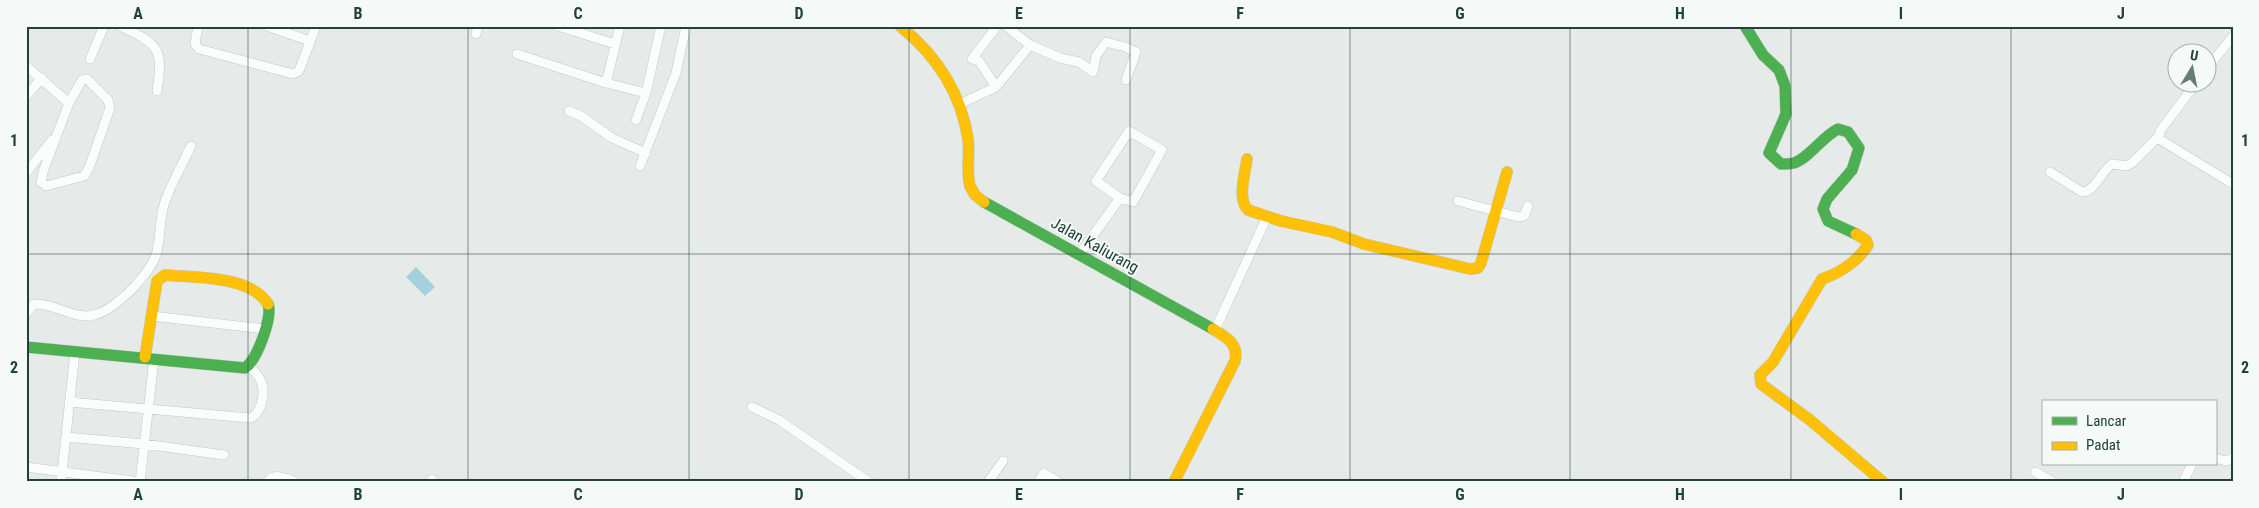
<svg xmlns="http://www.w3.org/2000/svg" width="2259" height="508" font-family="'Roboto Condensed',sans-serif">
  <style>
    .water { fill: #a3d1dd }
    .lines { fill: none; stroke-linecap: round; stroke-linejoin: round }
    .street-casing { stroke: #c3c8c6; stroke-width: 10 }
    .fast-casing { stroke: #c1c9c7; stroke-width: 12 }
    .slow-casing { stroke: #c1c9c7; stroke-width: 12 }
    .street { stroke: #fbfcfc; stroke-width: 9 }
    .fast { stroke: #4caf50; stroke-width: 11 }
    .slow { stroke: #ffc107; stroke-width: 11 }
    .grid { fill: none; stroke: #21423b; stroke-width: 1; stroke-opacity: 0.55 }
    .labels { text-anchor: middle; dominant-baseline: central; stroke-width: 4; stroke-linejoin: round; paint-order: stroke }
    .street-label { font-size: 16px; fill: #21423b; stroke: #f5faf8 }
    .neatline { fill: none; stroke: #21423b; stroke-width: 2 }
    .grid-label { font-size: 16px; text-anchor: middle; font-weight: bold; fill: #21423b }
  </style>
  <rect width="100%" height="100%" fill="#e6ebe9"/>
  <path class="water" d="M416 267 435 287 425 296 406 277Z"/>
  <g class="lines">
    <defs>
      <path id="street" d="M120 26C158 44 164 47 157 91
        M198 26 195 44 199 49 293 74 299 71 316 26
        M267 26 310 41
        M558 26 615 44
        M1006 26 1030 45 1060 58 1079 62 1093 72 1096 56 1106 42 1125 47 1136 52 1126 80
        M476 34 478 26
        M517 54 606 83 646 93
        M90 59 104 26
        M26 66 69 103
        M2206 70 2233 36
        M87 79 108 100 110 108 89 168 84 176 46 186 41 182 44 169 69 103 82 80Z
        M2197 82 2160 131 2159 139 2233 184
        M606 83 620 26
        M996 87 979 61 972 59 997 26
        M26 96 42 78
        M960 104 996 87 1030 45
        M569 111 581 116 612 138 646 153
        M636 120 646 93 661 26
        M640 166 676 73 686 26
        M2050 172 2082 192C2096 191 2101 171 2112 164L2127 166 2133 162 2159 136
        M26 173 52 140
        M1458 201 1518 217 1524 216 1528 206
        M1079 255 1120 198 1133 202 1162 150 1129 131 1096 181 1120 198
        M26 314 34 304C56 303 73 320 94 315 115 310 149 275 156 255 161 239 159 221 164 205 170 185 182 165 191 146
        M152 316 265 329
        M1215 330 1267 217
        M69 402 250 418C263 413 266 390 260 379 257 374 253 370 249 366
        M752 407 779 420 869 482
        M66 437 144 444 224 455
        M2215 458 2226 461 2233 458
        M26 467 140 482
        M2035 472 2053 482
        M61 482 75 352
        M140 482 154 359
        M267 482C274 472 284 478 294 481
        M431 482 432 479
        M988 482 1003 461
        M1038 482 1044 473 1059 482
        M2183 482 2192 464"/>
      <path id="fast" d="M1745 26 1763 55 1779 70 1785 86 1786 114 1769 153 1781 164C1785 164 1790 164 1794 163 1809 158 1822 137 1838 129L1848 132 1859 148 1852 170 1827 199 1823 209 1828 221 1856 234
        M984 202 1213 329
        M26 347 245 368C257 360 273 317 268 304"/>
      <path id="slow" d="M900 26C936 55 961 93 968 139 970 155 966 170 970 186L975 195 984 202
        M1247 159C1245 174 1237 199 1248 210L1281 221 1332 232 1364 244 1470 269 1478 268 1481 263 1507 172
        M1856 234 1866 240 1868 245C1858 261 1840 273 1822 279L1773 362 1760 375 1761 384 1810 420 1883 482
        M145 357 157 281 165 275C195 278 250 275 268 304
        M1174 482 1235 361C1239 344 1226 337 1213 329"/>
    </defs>
    <use href="#street" class="street-casing"/>
    <use href="#fast" class="fast-casing"/>
    <use href="#slow" class="slow-casing"/>
    <use href="#street" class="street"/>
    <use href="#fast" class="fast"/>
    <use href="#slow" class="slow"/>
  </g>
  <path class="grid" d="M248 26V482M468 26V482M689 26V482M909 26V482M1130 26V482M1350 26V482M1570 26V482M1791 26V482M2011 26V482M26 254H2233"/>
  <g class="labels">
    <g class="street-label">
      <text transform="translate(1095 245) rotate(29)">Jalan Kaliurang</text>
    </g>
  </g>
  <rect width="2259" height="508" fill="none" stroke="#f5faf8" stroke-width="55"/>
  <rect x="2042" y="400" width="175" height="65" fill="#f5faf8" stroke="#a0b0ac"/>
  <rect x="2052" y="417" width="25" height="8" fill="#4caf50" stroke="#a0b0ac"/>
  <text x="2086" y="426" font-size="15" fill="#21423b">Lancar</text>
  <rect x="2052" y="442" width="25" height="8" fill="#ffc107" stroke="#a0b0ac"/>
  <text x="2086" y="450" font-size="15" fill="#21423b">Padat</text>
  <g transform="translate(2192 68) rotate(10)"><circle r="24" fill="#f5faf8" stroke="#a0b0ac"/>
  <path d="M0-4L9 19L0 12L-9 19Z" fill="#667d78"/>
  <text y="-8" font-size="14" font-weight="bold" text-anchor="middle" fill="#21423b">U</text>
  </g>
  <rect x="28" y="28" width="2204" height="452" class="neatline"/>
  <g class="grid-label">
    <text x="138" y="19">A</text>
    <text x="358" y="19">B</text>
    <text x="578" y="19">C</text>
    <text x="799" y="19">D</text>
    <text x="1019" y="19">E</text>
    <text x="1240" y="19">F</text>
    <text x="1460" y="19">G</text>
    <text x="1680" y="19">H</text>
    <text x="1901" y="19">I</text>
    <text x="2121" y="19">J</text>
    <text x="14" y="146">1</text>
    <text x="2245" y="146">1</text>
    <text x="14" y="373">2</text>
    <text x="2245" y="373">2</text>
    <text x="138" y="500">A</text>
    <text x="358" y="500">B</text>
    <text x="578" y="500">C</text>
    <text x="799" y="500">D</text>
    <text x="1019" y="500">E</text>
    <text x="1240" y="500">F</text>
    <text x="1460" y="500">G</text>
    <text x="1680" y="500">H</text>
    <text x="1901" y="500">I</text>
    <text x="2121" y="500">J</text>
  </g>
</svg>
